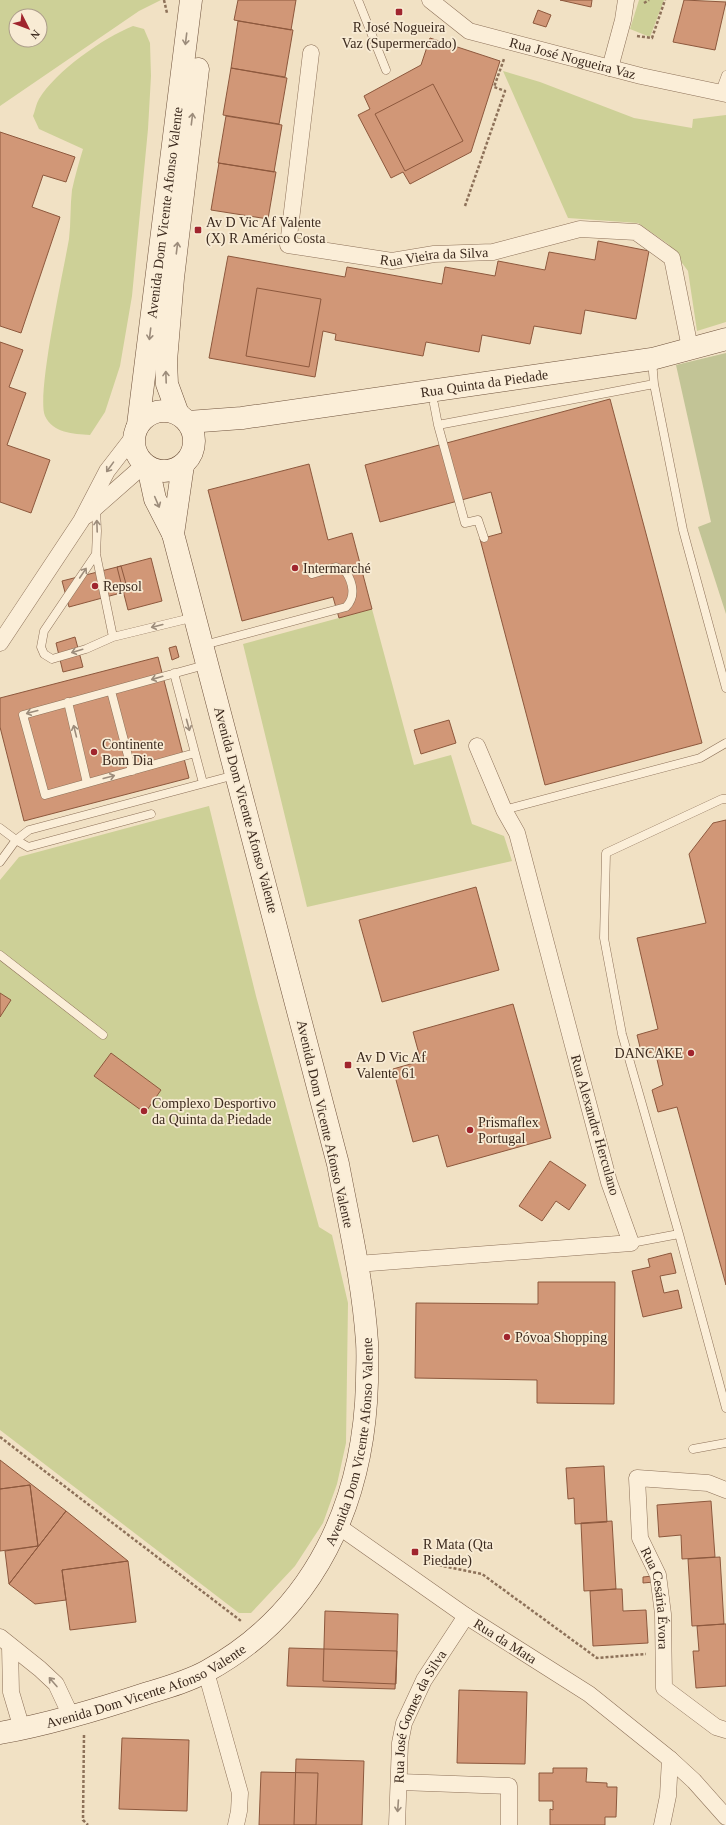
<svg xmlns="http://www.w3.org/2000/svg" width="726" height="1825" font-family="Georgia,serif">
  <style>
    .green { fill: #cdd097; fill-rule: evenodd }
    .cemetery { fill: #c2c496 }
    .building { fill: #d19777; stroke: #8d583d }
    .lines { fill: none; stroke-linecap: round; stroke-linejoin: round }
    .lane-casing { stroke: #8d7159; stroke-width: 9 }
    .street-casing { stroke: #8d7159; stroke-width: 17 }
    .secondary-casing { stroke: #6f523c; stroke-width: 23 }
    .path { stroke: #8d7159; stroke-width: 2.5; stroke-dasharray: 3 2; stroke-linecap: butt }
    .lane { stroke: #fbeed8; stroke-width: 8 }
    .street { stroke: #fbeed8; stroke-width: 16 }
    .secondary { stroke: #fbeed8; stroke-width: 22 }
    .oneway { stroke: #9c8c7b }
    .poi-dot { fill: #a0252e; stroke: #f8ebd4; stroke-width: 1.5 }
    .labels { text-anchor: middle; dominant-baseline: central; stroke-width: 3.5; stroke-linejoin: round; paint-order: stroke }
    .poi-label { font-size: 14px; fill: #3c2a1e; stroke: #f8ebd4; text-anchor: start }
    .street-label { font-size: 14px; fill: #3c2a1e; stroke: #f8ebd4 }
  </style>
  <rect width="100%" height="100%" fill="#f1e1c4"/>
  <path class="green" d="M0 0H161L139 11 0 106ZM16 16H40V40H16Z
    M639 0H664L650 37 630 29Z
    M133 26 144 29 150 43 151 76 148 129 132 296 120 366 105 412 90 435C73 434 53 433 45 416 36 396 64 268 69 239 71 223 70 206 72 190 75 176 79 162 83 149L39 129 33 116C35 111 36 104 39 99 56 71 103 38 133 26Z
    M503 71 540 82 634 118 692 128 693 119 726 115V322L697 331 688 271 668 244 638 223 568 218Z
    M372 609 414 765 451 755 472 824 504 836 512 861 307 907 243 644Z
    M209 806 256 996 319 1227 332 1235 348 1303 346 1443 337 1484 323 1523 295 1566 251 1613H239L0 1430V880L19 857Z"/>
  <path class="cemetery" d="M726 353V614L698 527 711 522 676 365Z"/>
  <path class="building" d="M238 0H296L291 30 234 20Z
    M560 0H592L591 7Z
    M684 0 726 2 715 50 673 42Z
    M538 10 551 15 546 27 533 23Z
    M238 21 293 30 285 77 231 68Z
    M430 38 500 61 471 152 410 184 403 172 391 178 358 115 370 109 364 96 421 65Z
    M231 68 287 78 279 124 223 115Z
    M433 84 463 141 405 171 375 114Z
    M226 116 282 125 274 172 218 163Z
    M0 132 75 157 66 182 43 175 32 207 60 217 21 333 0 326Z
    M219 163 276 172 268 219 211 210Z
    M598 241 649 251 636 319 585 310 581 334 534 326 530 344 482 335 479 352 426 342 423 356 335 340 336 334 323 331 315 377 209 358 228 256 345 277 347 267 442 284 445 267 495 276 498 261 545 270 549 252 595 260Z
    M257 288 321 299 309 367 246 356Z
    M0 342 23 350 9 387 26 393 7 445 50 460 31 513 0 502Z
    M610 399 702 743 545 785 480 539 502 533 491 492 380 522 365 465Z
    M309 464 328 540 352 533 372 609 339 618 333 597 242 621 208 490Z
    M151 558 162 601 128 610 117 567Z
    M121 566 128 591 69 607 62 581Z
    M75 637 83 667 63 672 56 643Z
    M176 646 179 657 172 660 169 648Z
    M158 657 189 778 24 821 0 727V698Z
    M449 720 456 743 421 754 414 730Z
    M726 820V1285L677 1107 658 1112 652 1090 663 1085 655 1051 642 1055 637 1035 658 1029 637 938 706 923 689 854 713 823Z
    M476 887 499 970 382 1002 359 920Z
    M0 993 11 1000 0 1017Z
    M513 1004 551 1138 447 1167 438 1135 413 1142 393 1069 421 1061 413 1032Z
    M111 1053 161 1090 145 1113 94 1076Z
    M550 1161 586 1185 569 1210 556 1201 542 1221 519 1206Z
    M671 1253 676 1273 660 1276 664 1293 678 1290 682 1308 643 1317 632 1271 650 1267 648 1259Z
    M538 1282H615L614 1404 537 1403V1380L415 1378 416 1303 538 1304Z
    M0 1460 66 1511 9 1584 5 1551 38 1546 30 1485 0 1489Z
    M604 1466 607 1522 575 1524 574 1498 568 1499 566 1468Z
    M30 1485 38 1546 0 1551V1489Z
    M711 1501 715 1557 682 1559 681 1535 659 1537 657 1505Z
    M66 1511 128 1561 62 1570 66 1600 35 1604 9 1584Z
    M612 1521 616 1589 584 1591 581 1523Z
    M720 1557 724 1624 692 1626 688 1559Z
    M128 1561 136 1622 70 1630 62 1570Z
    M653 1576 654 1582 643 1583V1577Z
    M616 1589H622L623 1611 646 1610 648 1643 593 1646 590 1591Z
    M325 1611 398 1614 396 1684 323 1681Z
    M724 1624H726V1686L696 1688 693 1651H699L697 1626Z
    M289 1648 397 1651 395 1689 287 1686Z
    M459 1690 527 1692 525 1764 457 1763Z
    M122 1738 189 1740 187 1811 119 1809Z
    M296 1759 364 1761 362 1825H294Z
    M553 1768H587L586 1782 607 1783V1787H617L616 1817H605V1825H550V1809L553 1810V1801H539V1773H553Z
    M261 1772 318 1773 316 1825H259Z"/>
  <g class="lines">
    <defs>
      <path id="lane" d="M358 0 386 70
        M719 94 726 75
        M652 360 654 384 683 530 726 688
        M434 404 438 425 465 523 478 520 484 538
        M438 425 654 384
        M96 508 97 531 96 554 113 637 195 617
        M96 554 44 631 41 647 44 654 52 659 86 649 113 637
        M204 645 346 607C356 597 353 583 346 572L336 567 312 574
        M174 673 195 753
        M111 691 132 771
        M68 702 87 783
        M203 783 195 753 45 795 23 715 205 665
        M726 799H722L606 853 604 938 622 1034 679 1234 726 1408
        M504 810 700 758 726 743
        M0 828 16 840 28 847 151 814
        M0 862 16 840 29 830 235 775
        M0 955 103 1035
        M631 1243 679 1234
        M693 1449 726 1443"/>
      <g id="street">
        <path id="s1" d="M430 0 469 31 641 76 726 94"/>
        <path id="s2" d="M311 53 288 245 392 261 434 254 493 252 580 229 636 232 672 258 690 348"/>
        <path d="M610 68 623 20 626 0"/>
        <path d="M86 516 145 464"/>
        <path d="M0 643 81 521 107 471 134 436"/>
        <path d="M357 1264 631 1243 609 1182 517 833 504 810 477 746"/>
        <path id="s3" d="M726 1490 708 1483 637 1478 640 1538 658 1575 663 1614 664 1688 716 1727 726 1730"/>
        <path id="s4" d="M338 1526 466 1616 589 1694 670 1759 694 1781 726 1817"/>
        <path d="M0 1637 40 1669 56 1684 71 1716"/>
        <path d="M10 1646 11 1692 22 1729"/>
        <path d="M206 1672 240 1793 239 1811 236 1825"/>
        <path d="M400 1782 509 1786V1825"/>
        <path id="s5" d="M397 1825 400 1743 404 1723 424 1680 466 1616"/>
        <path d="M662 1825 668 1796 670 1759"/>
      </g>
      <g id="secondary">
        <circle cx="164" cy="441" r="30"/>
        <path d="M178 414 167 384 166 361 173 278 198 69"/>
        <path id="s6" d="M188 422 242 418 652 359 726 339"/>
        <path id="s7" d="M138 425 191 0"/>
        <path d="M173 534 183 465"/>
        <path id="s8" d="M0 1733C50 1724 100 1709 148 1693 168 1687 189 1681 207 1671 316 1611 364 1501 367 1382 367 1369 368 1355 367 1342 363 1282 349 1223 338 1164L173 534 155 499 148 467"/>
      </g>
    </defs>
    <use href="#lane" class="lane-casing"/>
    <use href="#street" class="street-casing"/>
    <use href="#secondary" class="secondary-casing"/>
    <path class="path" d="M164 0 167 13
      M644 3 649 0
      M637 36 652 38 665 0
      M465 206 505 91 494 87 504 59
      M0 1437 241 1621
      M424 1563 433 1564 482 1574 597 1658 646 1654
      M84 1735 83 1820 88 1825"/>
    <use href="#lane" class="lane"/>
    <use href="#street" class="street"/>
    <use href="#secondary" class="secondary"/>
  </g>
  <defs><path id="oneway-shaft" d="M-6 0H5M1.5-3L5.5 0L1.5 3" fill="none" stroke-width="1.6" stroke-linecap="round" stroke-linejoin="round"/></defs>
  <g class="oneway">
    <use href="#oneway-shaft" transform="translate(186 39) rotate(97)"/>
    <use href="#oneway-shaft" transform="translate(192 119) rotate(-83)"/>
    <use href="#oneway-shaft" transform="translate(177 248) rotate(-83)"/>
    <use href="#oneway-shaft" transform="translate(150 334) rotate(97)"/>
    <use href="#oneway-shaft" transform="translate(166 377) rotate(-92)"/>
    <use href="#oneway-shaft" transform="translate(110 467) rotate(126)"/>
    <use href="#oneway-shaft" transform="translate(157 502) rotate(67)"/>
    <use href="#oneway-shaft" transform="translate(97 526) rotate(-92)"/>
    <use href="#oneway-shaft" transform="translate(83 573) rotate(-56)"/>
    <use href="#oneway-shaft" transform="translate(157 626) rotate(166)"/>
    <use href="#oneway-shaft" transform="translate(77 651) rotate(163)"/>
    <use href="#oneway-shaft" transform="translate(157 678) rotate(164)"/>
    <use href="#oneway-shaft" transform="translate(32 712) rotate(165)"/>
    <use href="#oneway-shaft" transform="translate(188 725) rotate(75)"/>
    <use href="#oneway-shaft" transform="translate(75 731) rotate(-104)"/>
    <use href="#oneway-shaft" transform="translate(109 777) rotate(-15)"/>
    <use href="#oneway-shaft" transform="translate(53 1682) rotate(-131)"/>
    <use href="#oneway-shaft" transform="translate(398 1806) rotate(94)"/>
  </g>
  <g class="poi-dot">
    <rect x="395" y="8" width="8" height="8" rx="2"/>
    <rect x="194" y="226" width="8" height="8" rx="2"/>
    <circle cx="295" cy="568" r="4"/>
    <circle cx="95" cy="586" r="4"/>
    <circle cx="94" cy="752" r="4"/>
    <circle cx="691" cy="1053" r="4"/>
    <rect x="344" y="1061" width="8" height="8" rx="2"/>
    <circle cx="144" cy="1111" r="4"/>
    <circle cx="470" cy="1130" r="4"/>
    <circle cx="507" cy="1337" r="4"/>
    <rect x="411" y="1548" width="8" height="8" rx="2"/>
  </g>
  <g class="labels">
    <g class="poi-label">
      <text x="399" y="27" text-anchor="middle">R José Nogueira<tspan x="399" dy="16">Vaz (Supermercado)</tspan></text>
      <text x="206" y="222">Av D Vic Af Valente<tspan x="206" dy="16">(X) R Américo Costa</tspan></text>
      <text x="303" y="568">Intermarché</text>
      <text x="103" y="586">Repsol</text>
      <text x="102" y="744">Continente<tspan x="102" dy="16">Bom Dia</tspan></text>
      <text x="683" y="1053" text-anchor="end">DANCAKE</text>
      <text x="356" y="1057">Av D Vic Af<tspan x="356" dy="16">Valente 61</tspan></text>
      <text x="152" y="1103">Complexo Desportivo<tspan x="152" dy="16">da Quinta da Piedade</tspan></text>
      <text x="478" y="1122">Prismaflex<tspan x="478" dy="16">Portugal</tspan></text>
      <text x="515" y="1337">Póvoa Shopping</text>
      <text x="423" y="1544">R Mata (Qta<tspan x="423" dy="16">Piedade)</tspan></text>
    </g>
    <g class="street-label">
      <text stroke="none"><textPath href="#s1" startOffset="157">Rua José Nogueira Vaz</textPath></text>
      <text stroke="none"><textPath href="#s7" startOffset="214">Avenida Dom Vicente Afonso Valente</textPath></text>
      <text stroke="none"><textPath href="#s2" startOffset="341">Rua Vieira da Silva</textPath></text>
      <text stroke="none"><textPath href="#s6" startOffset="299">Rua Quinta da Piedade</textPath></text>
      <text transform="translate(246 810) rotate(75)">Avenida Dom Vicente Afonso Valente</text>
      <text transform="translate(325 1124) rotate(77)">Avenida Dom Vicente Afonso Valente</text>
      <text transform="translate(595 1125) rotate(74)">Rua Alexandre Herculano</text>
      <text stroke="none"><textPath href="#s8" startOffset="501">Avenida Dom Vicente Afonso Valente</textPath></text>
      <text stroke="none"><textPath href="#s3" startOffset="214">Rua Cesária Évora</textPath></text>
      <text stroke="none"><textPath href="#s4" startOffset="203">Rua da Mata</textPath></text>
      <text stroke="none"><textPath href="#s8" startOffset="154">Avenida Dom Vicente Afonso Valente</textPath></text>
      <text stroke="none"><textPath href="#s5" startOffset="113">Rua José Gomes da Silva</textPath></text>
    </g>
  </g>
  <g transform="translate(28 28) rotate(132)"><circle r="19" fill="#f8ebd4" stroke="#ad9e8b"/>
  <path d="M0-3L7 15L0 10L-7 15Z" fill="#a0252e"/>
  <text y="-6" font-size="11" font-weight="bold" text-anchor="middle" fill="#3c2a1e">N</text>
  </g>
</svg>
